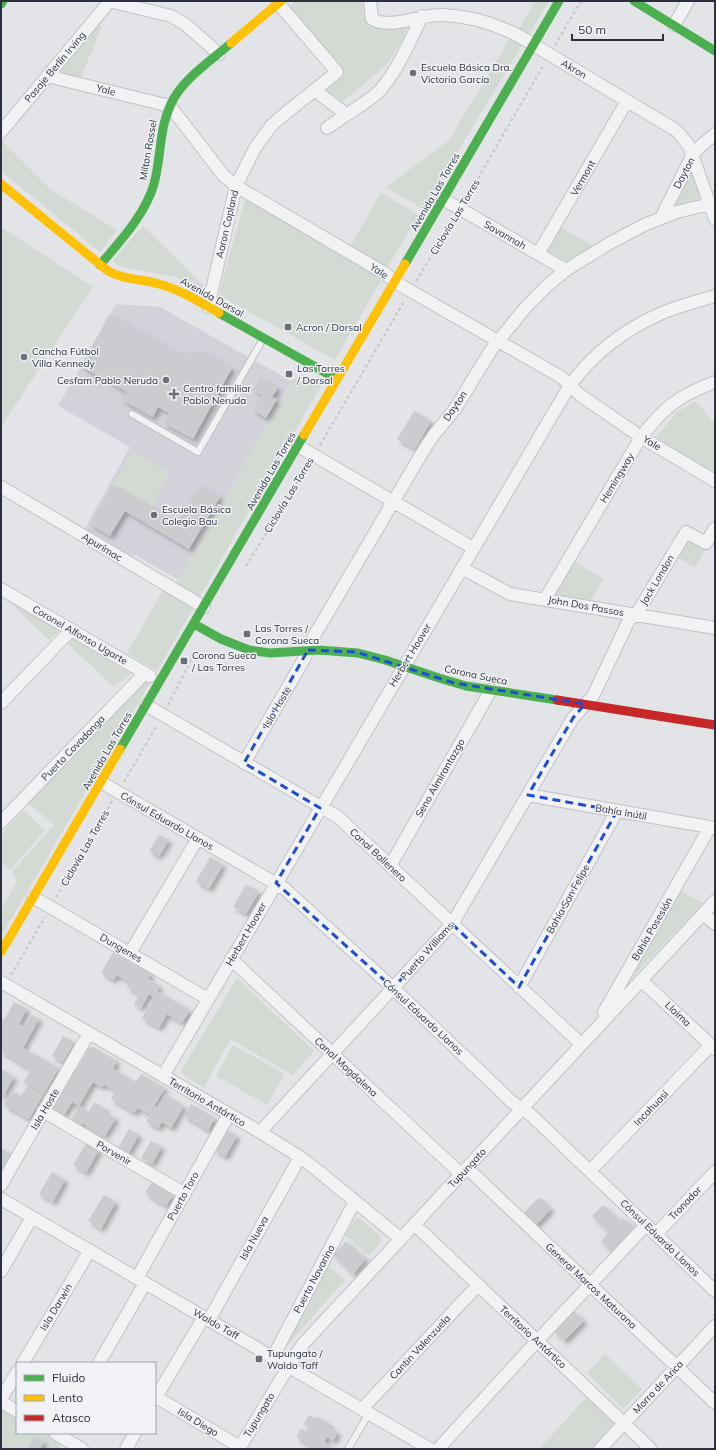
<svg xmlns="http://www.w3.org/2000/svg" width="716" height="1450" font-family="Mulish,sans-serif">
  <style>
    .built { fill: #d2d3da }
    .green { fill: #d2dad3 }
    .building { fill: #cbcccf; filter: url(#shadow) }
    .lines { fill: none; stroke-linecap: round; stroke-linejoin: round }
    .lane-casing { stroke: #c1c2c5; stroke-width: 8 }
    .street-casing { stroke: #c1c2c5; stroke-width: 14 }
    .path { stroke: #c4c5c9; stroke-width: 2; stroke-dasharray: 3 3; stroke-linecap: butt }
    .lane { stroke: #f2f2f4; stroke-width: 6 }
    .street { stroke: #f2f2f4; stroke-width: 12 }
    .fast { stroke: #4caf50; stroke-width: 9 }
    .slow { stroke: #ffc107; stroke-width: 9 }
    .jam { stroke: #c62828; stroke-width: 9 }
    .marked { fill: none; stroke: #1d4ed8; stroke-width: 3; stroke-dasharray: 8 5; stroke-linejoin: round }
    .poi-dot { fill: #6b6f7a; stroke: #f1f2f6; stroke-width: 1.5 }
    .labels { text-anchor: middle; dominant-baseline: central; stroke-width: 3; stroke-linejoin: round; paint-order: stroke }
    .street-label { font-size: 10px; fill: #2b303f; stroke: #f1f2f6 }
    .poi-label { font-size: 10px; fill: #2b303f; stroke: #f1f2f6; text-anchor: start }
  </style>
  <defs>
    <filter id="shadow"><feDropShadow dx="3.5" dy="3.5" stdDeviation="2" flood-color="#0004"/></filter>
  </defs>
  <rect width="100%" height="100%" fill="#e3e4e7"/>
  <path class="built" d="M116 304 160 307 291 381 179 580 135 555 131 556 84 530 130 447 58 406Z"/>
  <path class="green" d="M296 1H362L365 21 371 28 409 24 402 41 388 63 343 102 325 90 341 77 288 8Z
    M535 1H549L529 35 519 29Z
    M96 24 102 27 80 79 59 75 57 70Z
    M510 38 522 45 423 209 386 187 449 140Z
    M1 140 50 189 117 230 100 252 1 171Z
    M691 166 701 202 667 212Z
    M381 193 419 215 387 268 350 246Z
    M245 198 382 279 335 360 219 295Z
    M143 226 205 287 204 292 176 277 118 266 113 260Z
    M1 227 93 287 1 427Z
    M561 228 594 246 570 263 546 250Z
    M301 374 321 386 157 671 127 653 162 592 179 580 291 381Z
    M696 401 715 424V477L656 437 677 412Z
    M131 451 170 473 151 506 113 485Z
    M688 538 706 548 695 567 678 558Z
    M574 561 604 579 590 602 553 596Z
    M6 598 60 630 49 640Z
    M73 637 131 674 114 687 68 644Z
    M147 680 151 681 1 936V909L17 882 12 872 54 825 27 802Z
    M23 810 45 830 10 870 1 862V835Z
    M678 889 703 903 632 977 630 976Z
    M237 978 314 1051 293 1075 230 1039 204 1088 180 1072Z
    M233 1045 285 1074 267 1105 216 1076Z
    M358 1217 380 1236V1243L369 1256 344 1234Z
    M327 1265 345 1280 285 1348Z
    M605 1354 642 1389 623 1409 587 1373Z
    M587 1397 616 1423 592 1449H539Z
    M1 1407 17 1417V1433H45L62 1443 59 1449H1Z"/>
  <path class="building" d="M109 315 185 357 189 350 196 354 199 350 232 368 193 439 164 423 169 413 158 407 153 417 122 400 127 392 81 366Z
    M260 377 278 388 272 397 277 399 266 418 253 410 262 395 253 390Z
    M414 411 431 421 415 449 397 439Z
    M113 485 177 523 199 485 220 497 189 549 125 511 110 536 90 524Z
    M159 835 169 840 159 856 149 851Z
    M210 857 223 865 209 889 196 881Z
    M246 884 259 892 246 914 233 907Z
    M113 952 151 974 148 979 160 986 157 991 190 1010 182 1023 167 1014 159 1028 142 1018 154 997 149 994 141 1008 134 1004 139 994 127 987 129 982 117 975 113 980 101 973Z
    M14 1002 27 1009 19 1024 24 1027 32 1015 39 1019 23 1048 59 1068 44 1094 23 1082 31 1070 2 1052 1 1053V1022L3 1019 4 1020Z
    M63 1036 74 1042 63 1062 52 1056Z
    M93 1047 117 1061 113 1069 136 1082 141 1074 165 1088 149 1114 138 1108 134 1113 111 1099 115 1091 104 1084 102 1087 93 1082 79 1106 72 1102 64 1115 52 1108 74 1070 75 1071 89 1048Z
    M1 1069 14 1077 1 1100Z
    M27 1086 43 1095 29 1119 4 1105 12 1091 21 1096Z
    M165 1094 184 1106 171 1128 162 1122 158 1128 146 1121 155 1106 157 1108Z
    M94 1102 106 1109 104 1112 116 1118 105 1136 82 1123 80 1126 71 1120 79 1106 89 1112Z
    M191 1104 215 1118 208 1130 184 1116Z
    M129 1129 139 1135 128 1154 118 1148Z
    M226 1129 237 1136 225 1157 214 1150Z
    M151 1141 162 1147 152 1164 141 1158Z
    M87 1142 99 1150 86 1173 73 1165Z
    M1 1148 11 1154 1 1171Z
    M52 1172 65 1180 53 1202 39 1194Z
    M152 1182 173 1195 166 1206 145 1193Z
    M104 1195 116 1202 101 1229 88 1221Z
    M539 1197 551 1209 535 1226 522 1215Z
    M603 1205 620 1221 623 1218 635 1229 613 1252 601 1241 609 1232 592 1216Z
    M346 1241 366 1259 353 1274 333 1255Z
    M574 1311 584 1321 564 1341 554 1331Z
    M309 1415 317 1419 318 1417 331 1425 329 1427 338 1432 333 1441 327 1437 324 1442 330 1446 328 1449H314L296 1437 301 1428 306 1432 309 1428 303 1424Z
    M34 1437 44 1442 40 1449H27Z"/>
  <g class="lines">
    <defs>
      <path id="lane" d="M132 414 198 452 263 339
        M348 1449 369 1413"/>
      <path id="street" d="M109 1 171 16 185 24 219 54
        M370 1 372 19C390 30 421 14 442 15 468 16 496 24 519 36L669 126 677 131 689 146 715 219
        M674 25 688 1
        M47 76 170 106 223 175 236 186 386 274 395 282 561 377 580 395 641 437 715 481
        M314 90 346 114
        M327 128C342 117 360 107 375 95 394 79 411 39 422 16
        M1 132 110 1
        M443 199 566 270
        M661 218 693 154 702 145 715 134
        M538 254 627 101
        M208 307 236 186 255 148 271 126 281 117 337 72 278 3
        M298 446 473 548
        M1 487 204 607
        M462 568 510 594 715 628
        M1 589 150 676
        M545 599 641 437C664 407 680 395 715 382
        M1 703 71 630
        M146 705 338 817 581 1044
        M244 763 304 659 314 636 425 448 433 436 455 409 491 350 526 307 549 284 566 270 610 243 644 225 677 212 710 204
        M101 782 285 889 393 988 512 1102 531 1115 715 1291
        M528 795 715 828
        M1 822 145 673
        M390 866 491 690
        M33 897 208 999
        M703 914 715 924
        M130 953 198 838
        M231 959 461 1174
        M641 980 715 1049
        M1 982 260 1132 300 1157 317 1170 401 1239
        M519 987 617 811
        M604 1012 710 827
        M163 1076 570 385C594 353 625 329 662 313 679 306 697 301 715 296
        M43 1111 185 1194
        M260 1132 452 924 573 718 593 696 629 620 639 610 686 532 706 543 715 528
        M467 1168 715 1403
        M590 1171 711 1045
        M1 1185 89 1033
        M1 1199 430 1449
        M415 1225 651 1449
        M656 1234 715 1172
        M1 1271 32 1217
        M137 1278 229 1114
        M209 1320 300 1157
        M273 1357 355 1201
        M23 1363 90 1250
        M99 1363 145 1283
        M156 1397 240 1447
        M1 1399 17 1372
        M155 1399 204 1317
        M1 1402 17 1411
        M362 1409 478 1285
        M55 1433 82 1449
        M126 1449 135 1433
        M239 1449 296 1354 304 1343 715 901
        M438 1449 537 1341 646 1225
        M600 1449 715 1326"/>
    </defs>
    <use href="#lane" class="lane-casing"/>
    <use href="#street" class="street-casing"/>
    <path class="path" d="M555 45 581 1
      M466 199 544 64
      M416 281 455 218
      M320 445 405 300
      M246 566 307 466
      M168 705 194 654
      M124 782 157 725
      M56 897 112 801
      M11 975 45 917"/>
    <use href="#lane" class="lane"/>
    <use href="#street" class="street"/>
    <path class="fast" d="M634 1 715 51
      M1 4 3 1
      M405 264 559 1
      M100 265C120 241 145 215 154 184 162 155 158 127 174 98 187 76 212 60 231 43
      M219 313 337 379
      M194 624 221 639 249 650 270 653 319 650 358 653 385 660 439 678 466 686 557 700
      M120 749 304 435"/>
    <path class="slow" d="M231 43 281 1
      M1 184 108 271C123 280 143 279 159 284 181 290 200 302 219 313
      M304 435 405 264
      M1 952 120 749"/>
    <path class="jam" d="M557 700 715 725"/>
  </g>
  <path class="marked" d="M308 650 356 652 454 683 585 704 573 718 528 795 617 811 519 987 452 924 393 988 276 883 320 808 244 763Z"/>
  <g class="poi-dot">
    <circle cx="413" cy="73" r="4"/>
    <rect x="284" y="323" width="8" height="8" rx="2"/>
    <circle cx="24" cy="357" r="4"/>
    <rect x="285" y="370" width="8" height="8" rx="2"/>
    <circle cx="166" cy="380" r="4"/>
    <path d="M172 388h4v4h4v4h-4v4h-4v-4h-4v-4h4z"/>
    <circle cx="154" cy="515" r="4"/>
    <rect x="243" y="630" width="8" height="8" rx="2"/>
    <rect x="180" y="657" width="8" height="8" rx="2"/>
    <rect x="255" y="1355" width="8" height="8" rx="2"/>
  </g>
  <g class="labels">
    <g class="street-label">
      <text transform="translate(55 67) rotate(-50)">Pasaje Berlín Irving</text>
      <text transform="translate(574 69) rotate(31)">Akron</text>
      <text transform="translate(106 90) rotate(14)">Yale</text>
      <text transform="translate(148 150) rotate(-80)">Milton Rossel</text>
      <text transform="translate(684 173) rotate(-62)">Dayton</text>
      <text transform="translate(583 178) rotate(-60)">Vermont</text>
      <text transform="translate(435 192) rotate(-60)">Avenida Las Torres</text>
      <text transform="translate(455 217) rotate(-59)">Ciclovía Las Torres</text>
      <text transform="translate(227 224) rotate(-77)">Aaron Copland</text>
      <text transform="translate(505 235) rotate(30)">Savannah</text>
      <text transform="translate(379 271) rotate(33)">Yale</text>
      <text transform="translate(212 297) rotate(29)">Avenida Dorsal</text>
      <text transform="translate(455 406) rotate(-56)">Dayton</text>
      <text transform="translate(652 443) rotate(31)">Yale</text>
      <text transform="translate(271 471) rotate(-60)">Avenida Las Torres</text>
      <text transform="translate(617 478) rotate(-59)">Hemingway</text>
      <text transform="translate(289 495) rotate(-59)">Ciclovía Las Torres</text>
      <text transform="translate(102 547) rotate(31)">Apurímac</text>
      <text transform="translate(657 580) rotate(-59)">Jack London</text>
      <text transform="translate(586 606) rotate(10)">John Dos Passos</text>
      <text transform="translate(80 635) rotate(30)">Coronel Alfonso Ugarte</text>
      <text transform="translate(410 655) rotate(-59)">Herbert Hoover</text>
      <text transform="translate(476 675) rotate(12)">Corona Sueca</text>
      <text transform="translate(277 707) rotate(-60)">Isla Hoste</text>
      <text transform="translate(73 748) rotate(-46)">Puerto Covadonga</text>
      <text transform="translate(107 751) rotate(-60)">Avenida Las Torres</text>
      <text transform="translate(440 778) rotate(-60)">Seno Almirantazgo</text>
      <text transform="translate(621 812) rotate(10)">Bahía Inútil</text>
      <text transform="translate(167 821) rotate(30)">Cónsul Eduardo Llanos</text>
      <text transform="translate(85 848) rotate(-60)">Ciclovía Las Torres</text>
      <text transform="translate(378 855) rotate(43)">Canal Ballenero</text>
      <text transform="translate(568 899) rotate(-61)">Bahía San Felipe</text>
      <text transform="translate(652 929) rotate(-60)">Bahía Posesión</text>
      <text transform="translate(246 934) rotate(-60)">Herbert Hoover</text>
      <text transform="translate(121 948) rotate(30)">Dungenes</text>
      <text transform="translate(427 951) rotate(-48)">Puerto Williams</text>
      <text transform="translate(678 1014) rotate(43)">Llaima</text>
      <text transform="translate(423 1017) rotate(43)">Cónsul Eduardo Llanos</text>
      <text transform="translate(346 1067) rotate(43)">Canal Magdalena</text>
      <text transform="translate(207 1102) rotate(30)">Territorio Antártico</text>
      <text transform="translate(651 1108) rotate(-46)">Incahuasi</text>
      <text transform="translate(45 1109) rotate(-60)">Isla Hoste</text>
      <text transform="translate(114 1153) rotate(30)">Porvenir</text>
      <text transform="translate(467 1168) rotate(-47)">Tupungato</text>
      <text transform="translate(183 1196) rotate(-61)">Puerto Toro</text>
      <text transform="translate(685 1203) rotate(-46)">Tronador</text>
      <text transform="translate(254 1238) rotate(-61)">Isla Nueva</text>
      <text transform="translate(660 1238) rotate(44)">Cónsul Eduardo Llanos</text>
      <text transform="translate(314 1279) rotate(-62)">Puerto Navarino</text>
      <text transform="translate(591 1286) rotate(43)">General Marcos Maturana</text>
      <text transform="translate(56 1307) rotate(-59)">Isla Darwin</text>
      <text transform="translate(216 1324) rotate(30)">Waldo Taff</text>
      <text transform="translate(533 1337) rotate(43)">Territorio Antártico</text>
      <text transform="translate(420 1347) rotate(-47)">Cantin Valenzuela</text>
      <text transform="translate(658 1387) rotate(-47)">Morro de Arica</text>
      <text transform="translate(259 1415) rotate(-59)">Tupungato</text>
      <text transform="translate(198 1422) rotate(31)">Isla Diego</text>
    </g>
    <g class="poi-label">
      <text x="421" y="67">Escuela Básica Dra.<tspan x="421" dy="12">Victoria García</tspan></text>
      <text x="296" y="327">Acron / Dorsal</text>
      <text x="32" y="351">Cancha Fútbol<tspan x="32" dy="12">Villa Kennedy</tspan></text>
      <text x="297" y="368">Las Torres<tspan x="297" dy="12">/ Dorsal</tspan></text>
      <text x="158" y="380" text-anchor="end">Cesfam Pablo Neruda</text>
      <text x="183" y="388">Centro familiar<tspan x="183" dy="12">Pablo Neruda</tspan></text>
      <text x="162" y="509">Escuela Básica<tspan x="162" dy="12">Colegio Bau</tspan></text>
      <text x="255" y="628">Las Torres /<tspan x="255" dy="12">Corona Sueca</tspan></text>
      <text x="192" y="655">Corona Sueca<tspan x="192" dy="12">/ Las Torres</tspan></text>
      <text x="267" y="1353">Tupungato /<tspan x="267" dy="12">Waldo Taff</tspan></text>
    </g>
  </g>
  <rect width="716" height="1450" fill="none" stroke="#2b303f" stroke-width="4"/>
  <rect x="16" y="1362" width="140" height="72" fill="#f1f2f6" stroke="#a2a4ad"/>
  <rect x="24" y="1375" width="20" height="6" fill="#4caf50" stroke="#a2a4ad"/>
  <text x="52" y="1382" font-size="12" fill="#2b303f">Fluido</text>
  <rect x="24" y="1395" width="20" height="6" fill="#ffc107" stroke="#a2a4ad"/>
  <text x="52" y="1402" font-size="12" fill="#2b303f">Lento</text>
  <rect x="24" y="1415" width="20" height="6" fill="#c62828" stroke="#a2a4ad"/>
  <text x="52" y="1422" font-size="12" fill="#2b303f">Atasco</text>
  <path d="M572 34v6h91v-6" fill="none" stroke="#2b303f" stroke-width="2"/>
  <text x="578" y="34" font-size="12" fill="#2b303f" stroke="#f1f2f6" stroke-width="3" paint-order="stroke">50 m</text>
</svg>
